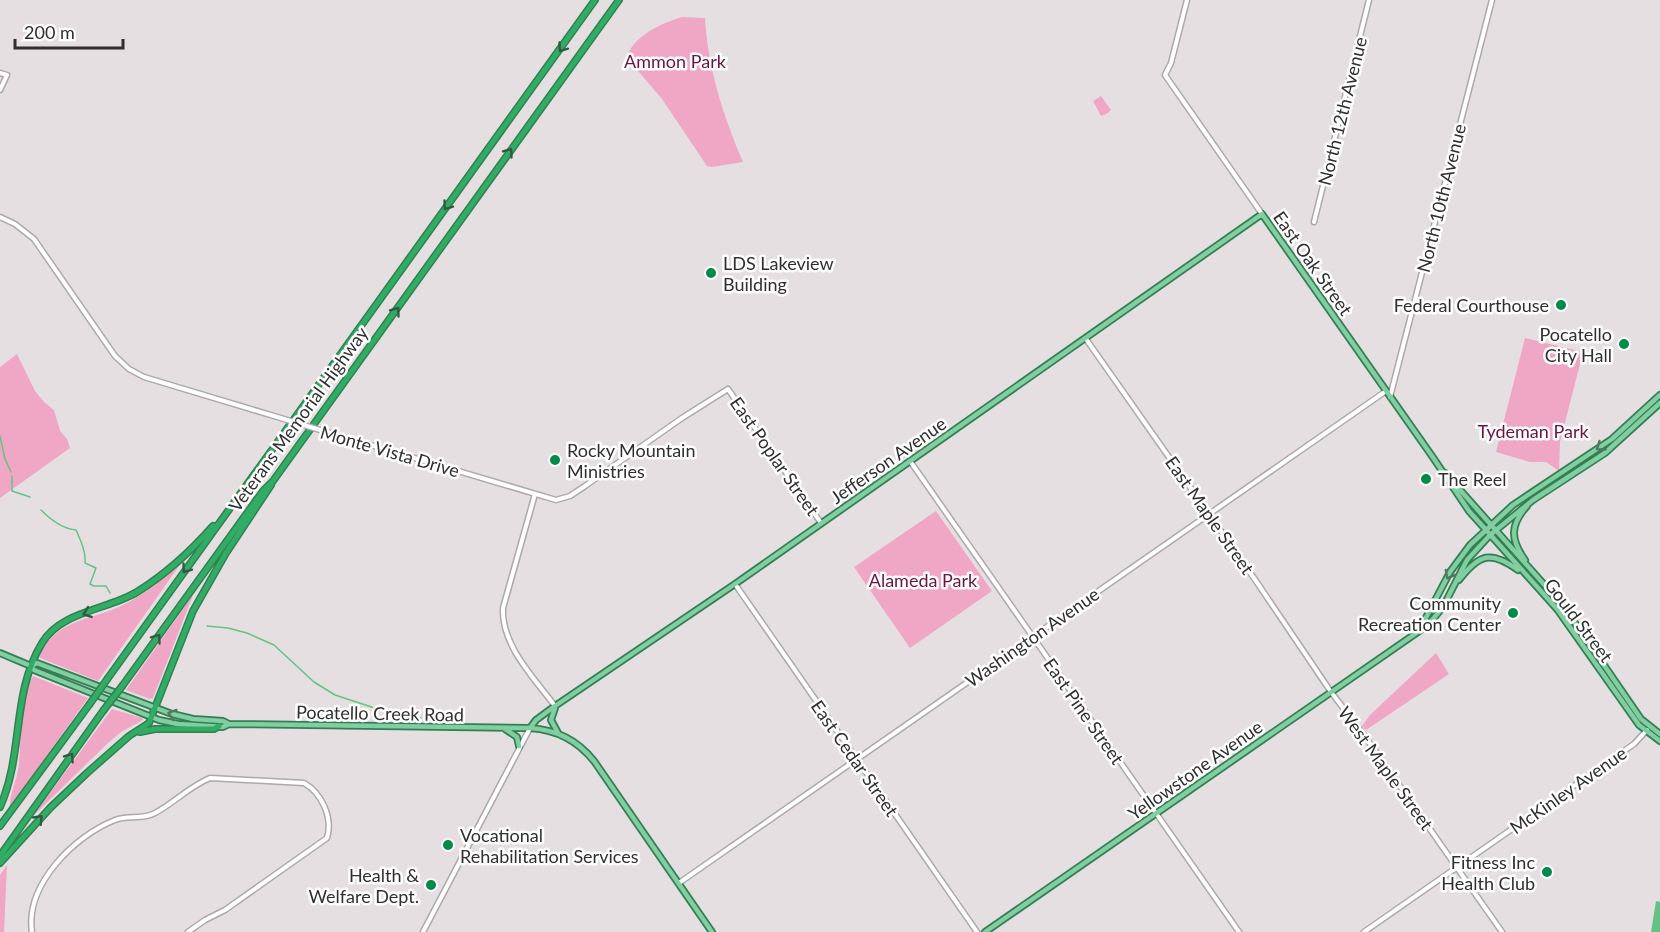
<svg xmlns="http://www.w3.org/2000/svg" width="1660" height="932" font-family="Lato,sans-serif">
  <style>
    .green { fill: #f0a6c5 }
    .water { fill: #64c384 }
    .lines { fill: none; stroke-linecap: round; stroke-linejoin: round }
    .stream { stroke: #64c384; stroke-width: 1.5 }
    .minor-casing { stroke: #aea8ab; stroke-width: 7 }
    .major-casing { stroke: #318051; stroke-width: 8 }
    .highway-casing { stroke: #318051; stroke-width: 8 }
    .minor { stroke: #fff; stroke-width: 4 }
    .major { stroke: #83cda2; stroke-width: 4.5 }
    .highway { stroke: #31ac64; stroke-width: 5 }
    .minor-bridge-casing { stroke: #aea8ab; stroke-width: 7; stroke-linecap: butt }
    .highway-bridge-casing { stroke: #318051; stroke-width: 8; stroke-linecap: butt }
    .minor-bridge { stroke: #fff; stroke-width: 4 }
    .highway-bridge { stroke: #31ac64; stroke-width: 5 }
    .oneway { stroke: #305a42 }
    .oneway2 { stroke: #557663 }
    .poi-dot { fill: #008b48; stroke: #fff; stroke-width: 2 }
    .labels { text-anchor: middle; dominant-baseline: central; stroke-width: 5; stroke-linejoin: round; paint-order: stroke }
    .park-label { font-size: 18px; fill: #6b1443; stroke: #fff }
    .street-label { font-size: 18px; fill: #302e2f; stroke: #fff }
    .poi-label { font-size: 18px; fill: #302e2f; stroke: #fff; text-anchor: end }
  </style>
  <rect width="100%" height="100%" fill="#e5dfe2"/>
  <path class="green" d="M682 17 705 18C708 69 723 115 743 162L712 167 707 166 662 99 627 58C632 36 662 23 682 17Z
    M1101 96 1111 110 1108 113 1101 116 1093 101Z
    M1525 338 1583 352 1560 442 1559 471 1546 462H1530L1496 452Z
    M17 354 35 391 45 403 54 410 60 431 67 439 70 448 0 498V367Z
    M936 511 992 591 910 648 854 567Z
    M179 566 98 681 40 658 39 655C59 617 92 621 125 604 145 594 162 580 179 566Z
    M193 595 153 698 150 699 126 690Z
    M1436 653 1449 674 1366 730 1362 726 1370 715Z
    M33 676 88 698 10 807C9 796 16 782 18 770 23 739 17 705 33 676Z
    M112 709 142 718 143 720 121 732 108 743 33 816Z
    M7 865 4 932H0V875Z"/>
  <path class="water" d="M1656 901 1660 902V932H1651Z"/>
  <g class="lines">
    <path class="stream" d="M0 436 5 459 11 472
      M12 476V491L30 497
      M41 510C50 519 63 529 76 530 81 541 86 552 85 563L96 568 90 584 94 586H106L110 593
      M207 626 228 628 247 633 274 645 314 682 335 695 393 714 421 718"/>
    <defs>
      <path id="minor" d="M1187 0 1171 63 1165 75 1262 214
        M0 73 7 75 0 90
        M0 217 15 224 34 239 115 356 129 369 144 377 274 416
        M1314 222 1369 0
        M1086 339 1256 581 1331 692 1364 735 1502 932
        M1390 397 1492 0
        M330 433 556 500 570 496 585 486 682 418 728 389 821 523
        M910 461 1239 932
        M535 494 503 608C501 645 534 678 555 706
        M735 584 977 932
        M679 883 1386 391
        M32 932C25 885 74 836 115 820 128 815 143 820 155 813 174 803 190 786 210 778L304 783C322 793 333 818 327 838L225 910 205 920 188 932
        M423 932 530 728
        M1364 932 1634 744 1647 730"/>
      <path id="major" d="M1445 473 1564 607 1641 719 1660 734
        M1525 560C1510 539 1510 525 1527 506
        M1459 580C1479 554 1491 550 1518 570
        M1420 629 1450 572 1470 545 1513 505 1612 439 1660 395
        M0 653 31 666 34 670 159 720 178 724 223 727 229 724 530 728C557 730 577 740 594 761L712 932
        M31 666 37 663 172 714 193 719 223 721 229 724
        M555 708 551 720 558 733
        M530 728 536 720 555 706 735 584 1262 214 1432 456 1469 511 1557 609 1639 725 1660 741
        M505 729 517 737 519 746
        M985 932 1428 625 1443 607 1467 560 1490 535 1533 500 1605 453 1660 403"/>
      <path id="highway" d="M108 678 595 0
        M123 685 263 491 273 481 619 0
        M140 732 155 729H214L219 726
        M0 807C24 754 11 694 42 643 61 611 107 610 137 592 166 574 191 551 213 526
        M0 826 89 705
        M0 856 103 711
        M0 863 51 807 87 773 129 736 149 723 193 611 226 553 271 485"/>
    </defs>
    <use href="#minor" class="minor-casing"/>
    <use href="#major" class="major-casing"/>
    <use href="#highway" class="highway-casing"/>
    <use href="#minor" class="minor"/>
    <use href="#major" class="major"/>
    <use href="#highway" class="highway"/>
    <defs>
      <path id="minor-bridge" d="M274 416 330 433"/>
      <path id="highway-bridge" d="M89 705 108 678
        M103 711 123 685"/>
    </defs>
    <use href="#minor-bridge" class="minor-bridge-casing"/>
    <use href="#highway-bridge" class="highway-bridge-casing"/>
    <use href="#minor-bridge" class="minor-bridge"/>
    <use href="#highway-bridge" class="highway-bridge"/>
  </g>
  <defs><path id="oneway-chevron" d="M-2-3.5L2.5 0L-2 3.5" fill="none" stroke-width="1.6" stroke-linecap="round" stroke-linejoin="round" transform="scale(1.5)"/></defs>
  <g class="oneway">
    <use href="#oneway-chevron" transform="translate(562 48) rotate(126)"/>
    <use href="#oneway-chevron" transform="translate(509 152) rotate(-54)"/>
    <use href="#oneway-chevron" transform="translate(447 206) rotate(126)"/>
    <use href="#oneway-chevron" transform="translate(396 311) rotate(-54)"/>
    <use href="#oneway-chevron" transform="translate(186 569) rotate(126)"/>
    <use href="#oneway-chevron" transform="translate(87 613) rotate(160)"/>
    <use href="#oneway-chevron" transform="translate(157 638) rotate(-54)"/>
    <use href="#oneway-chevron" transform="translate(70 757) rotate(-55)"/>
    <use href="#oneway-chevron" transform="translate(39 819) rotate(-46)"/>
  </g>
  <g class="oneway2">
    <use href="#oneway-chevron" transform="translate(1600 447) rotate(145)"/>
    <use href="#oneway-chevron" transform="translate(1449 575) rotate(118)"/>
    <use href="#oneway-chevron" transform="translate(172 714) rotate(-162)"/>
  </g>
  <g class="poi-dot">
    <circle cx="711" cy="273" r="6"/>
    <circle cx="1561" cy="305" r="6"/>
    <circle cx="1624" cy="344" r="6"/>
    <circle cx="555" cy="460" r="6"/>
    <circle cx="1426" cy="479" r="6"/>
    <circle cx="1513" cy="613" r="6"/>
    <circle cx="448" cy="845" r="6"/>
    <circle cx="1547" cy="872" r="6"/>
    <circle cx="431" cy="885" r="6"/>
  </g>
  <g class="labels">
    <g class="park-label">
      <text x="675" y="61">Ammon Park</text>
      <text x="1533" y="431">Tydeman Park</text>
      <text x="923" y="580">Alameda Park</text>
    </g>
    <g class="street-label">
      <text transform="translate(1342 111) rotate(-76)">North 12th Avenue</text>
      <text transform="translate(1441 198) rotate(-76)">North 10th Avenue</text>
      <text transform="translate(1313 263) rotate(55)">East Oak Street</text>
      <text transform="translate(298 419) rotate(-54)">Veterans Memorial Highway</text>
      <text transform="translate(390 451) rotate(16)">Monte Vista Drive</text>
      <text transform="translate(775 456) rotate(55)">East Poplar Street</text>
      <text transform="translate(888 460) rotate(-35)">Jefferson Avenue</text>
      <text transform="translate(1210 515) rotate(55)">East Maple Street</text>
      <text transform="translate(1579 620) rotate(53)">Gould Street</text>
      <text transform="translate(1032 637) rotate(-35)">Washington Avenue</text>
      <text transform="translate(1084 711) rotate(55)">East Pine Street</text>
      <text transform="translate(380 713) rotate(1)">Pocatello Creek Road</text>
      <text transform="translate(855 758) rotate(55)">East Cedar Street</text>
      <text transform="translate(1386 768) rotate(54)">West Maple Street</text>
      <text transform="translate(1195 770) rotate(-35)">Yellowstone Avenue</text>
      <text transform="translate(1568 790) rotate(-35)">McKinley Avenue</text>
    </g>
    <g class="poi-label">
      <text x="723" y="263" text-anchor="start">LDS Lakeview<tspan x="723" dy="21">Building</tspan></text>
      <text x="1549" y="305">Federal Courthouse</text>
      <text x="1612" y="334">Pocatello<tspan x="1612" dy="21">City Hall</tspan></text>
      <text x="567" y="450" text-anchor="start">Rocky Mountain<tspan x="567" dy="21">Ministries</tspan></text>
      <text x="1438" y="479" text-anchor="start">The Reel</text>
      <text x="1501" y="603">Community<tspan x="1501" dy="21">Recreation Center</tspan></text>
      <text x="460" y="835" text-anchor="start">Vocational<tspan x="460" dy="21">Rehabilitation Services</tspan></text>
      <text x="1535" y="862">Fitness Inc<tspan x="1535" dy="21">Health Club</tspan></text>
      <text x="419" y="875">Health &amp;<tspan x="419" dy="21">Welfare Dept.</tspan></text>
    </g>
  </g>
  <path d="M15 39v9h108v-9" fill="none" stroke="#302e2f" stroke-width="3"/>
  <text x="24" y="39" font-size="18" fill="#302e2f" stroke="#ffffff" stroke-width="4.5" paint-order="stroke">200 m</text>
</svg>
